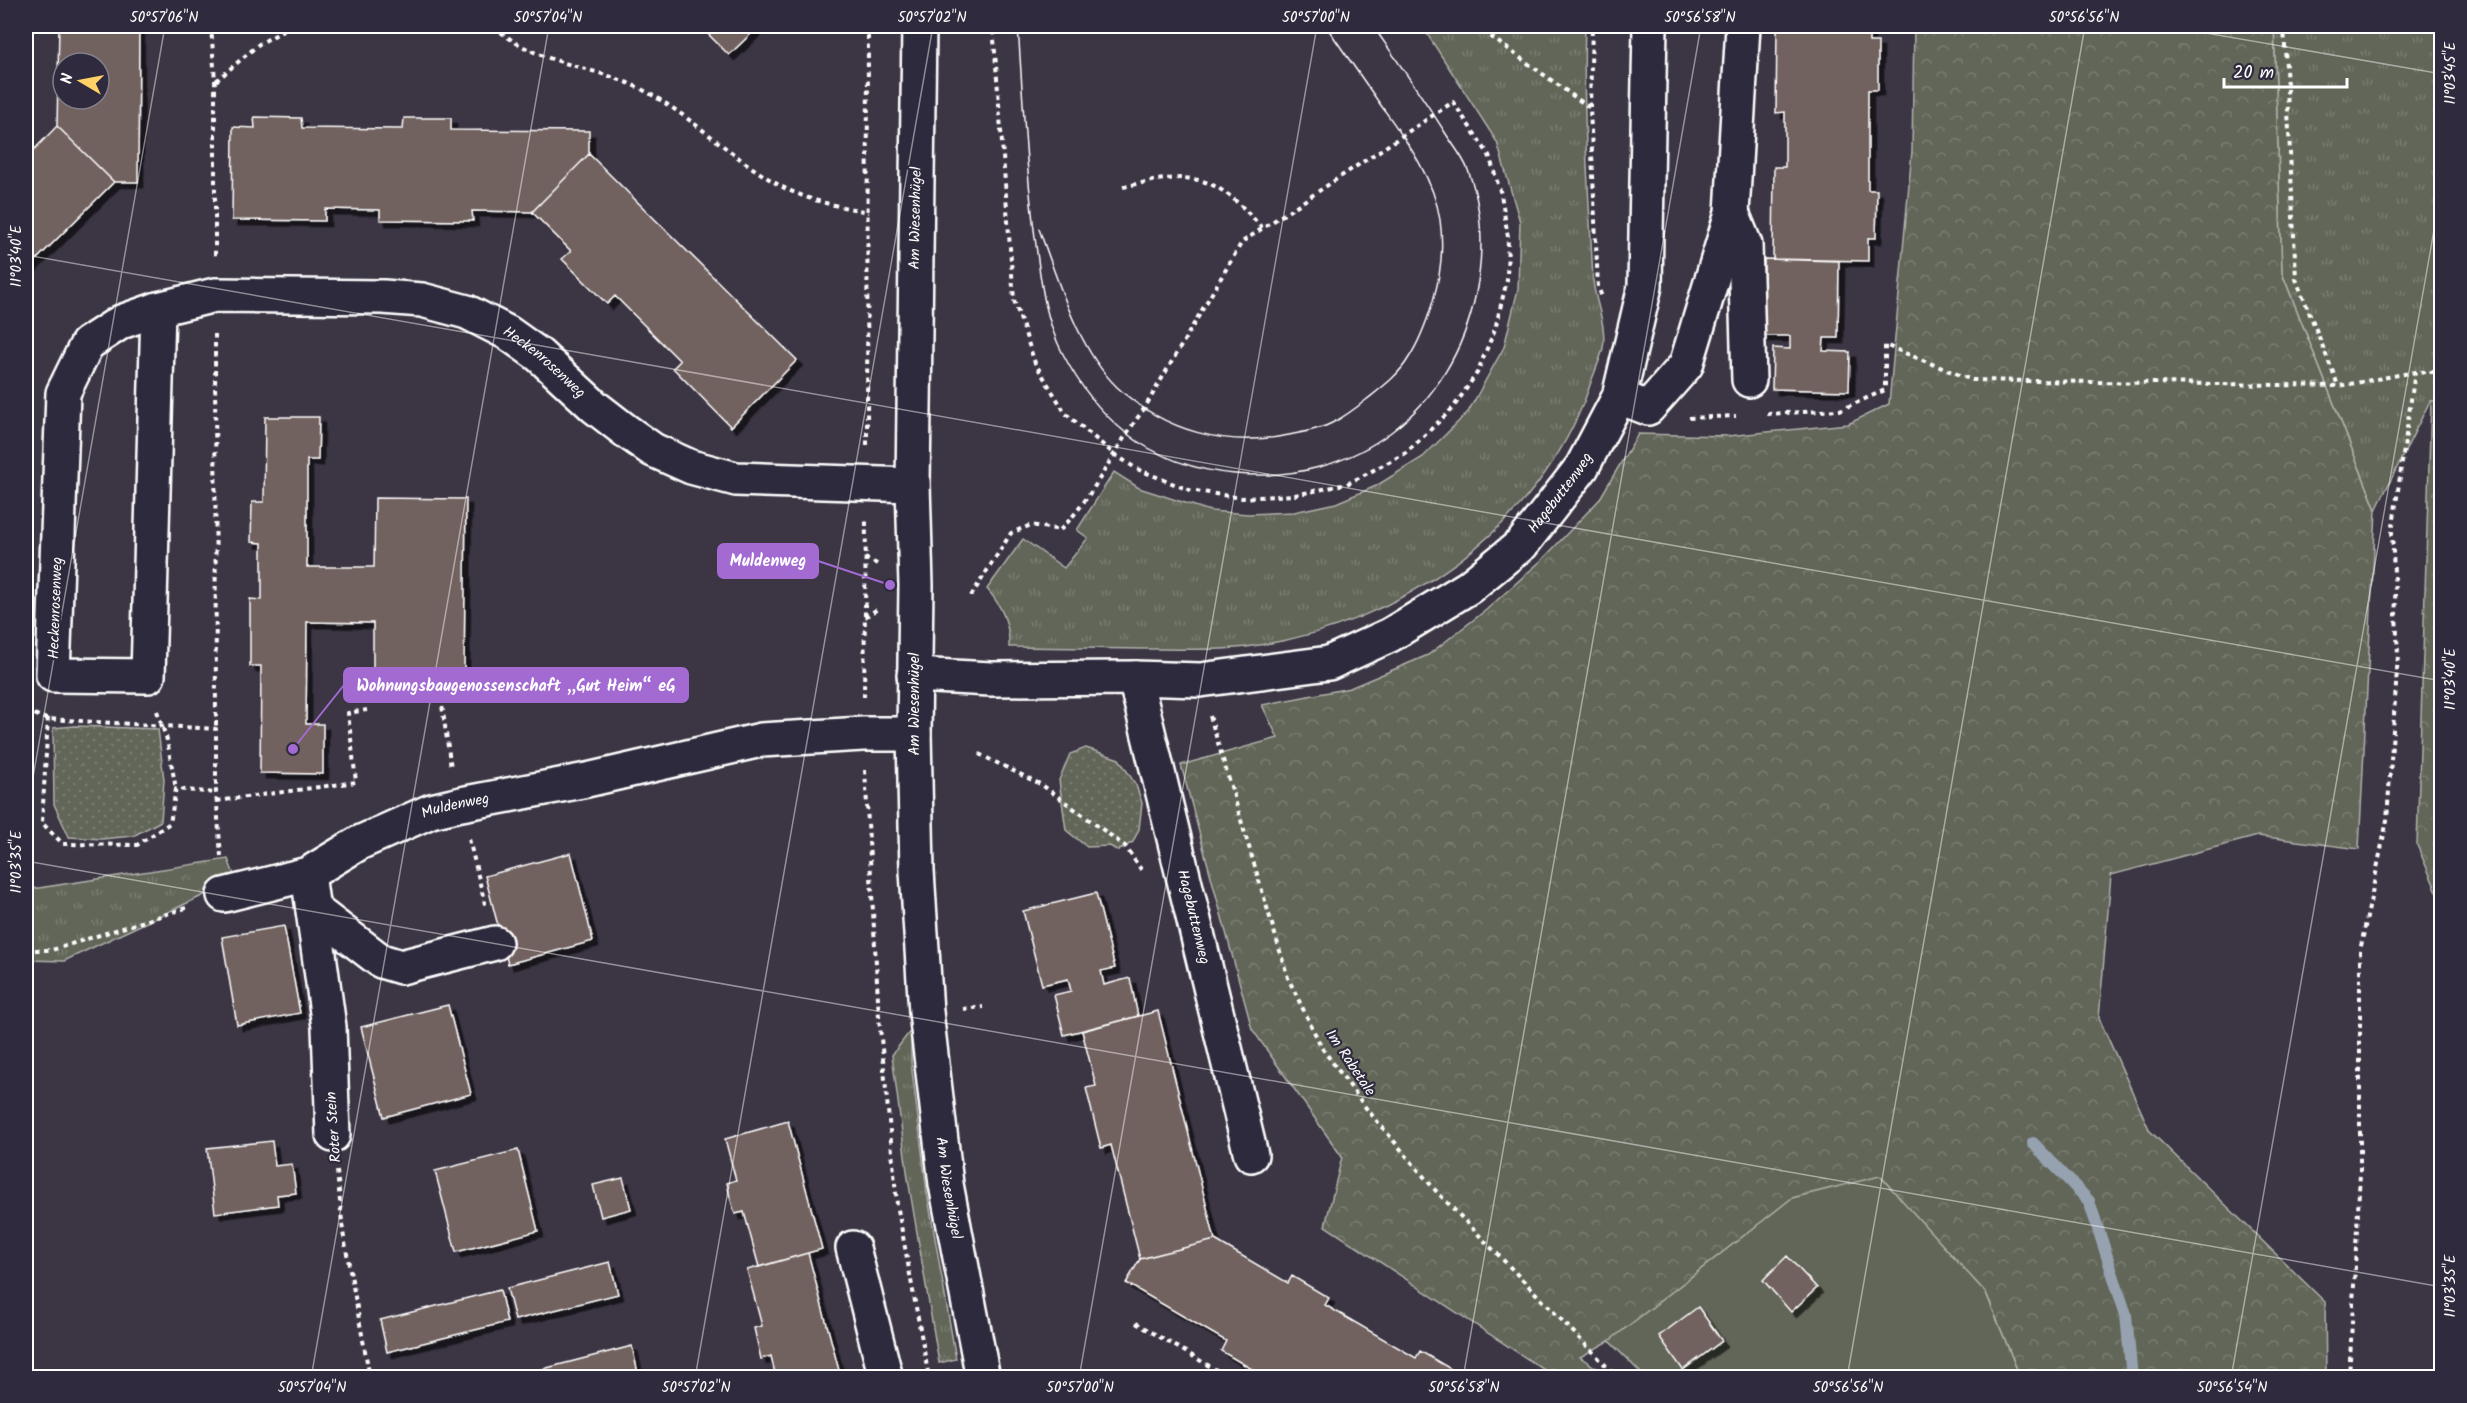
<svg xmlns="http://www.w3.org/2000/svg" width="2467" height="1403" font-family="Kalam,sans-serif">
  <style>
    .grass { fill: url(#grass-tufts); stroke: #b0b2ac; stroke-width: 1.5 }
    .forest { fill: url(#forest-crowns); stroke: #b0b2ac; stroke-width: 1.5 }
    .park { fill: url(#park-dots); stroke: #b0b2ac; stroke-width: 1.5 }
    .garden { fill: #626658; stroke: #b0b2ac; stroke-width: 1.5 }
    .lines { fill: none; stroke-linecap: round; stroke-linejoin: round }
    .stream { stroke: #97a2b1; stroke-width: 12 }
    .building { fill: #72625f; stroke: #fff; stroke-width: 1.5; fill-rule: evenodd; filter: url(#shadow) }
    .minor-casing { stroke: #fff; stroke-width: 38 }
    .path { stroke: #fff; stroke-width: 4; stroke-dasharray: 4.5 4.5; stroke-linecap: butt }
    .minor { stroke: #2f2a3d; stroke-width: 33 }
    .tram { stroke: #fff; stroke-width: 1.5 }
    .ticks { fill: none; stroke: #fff; stroke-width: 1.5; stroke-opacity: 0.45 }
    .labels { text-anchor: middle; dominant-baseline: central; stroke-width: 4.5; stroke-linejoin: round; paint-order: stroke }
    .street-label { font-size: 15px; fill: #fff; stroke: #2f2a3d }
    .leader { fill: none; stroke: #a36bd2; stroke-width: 2 }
    .callout-dot { fill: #a36bd2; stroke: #2f2a3d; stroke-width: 2 }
    .callout { fill: #a36bd2; stroke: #a36bd2; stroke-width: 2 }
    .callout-label { font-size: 16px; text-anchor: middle; font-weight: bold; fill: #fff }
    .neatline { fill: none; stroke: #fff; stroke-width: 2 }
    .ticks-label { font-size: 15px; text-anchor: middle; fill: #fff }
  </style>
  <defs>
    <pattern id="grass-tufts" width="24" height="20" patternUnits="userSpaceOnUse" patternTransform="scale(1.5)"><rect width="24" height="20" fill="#626658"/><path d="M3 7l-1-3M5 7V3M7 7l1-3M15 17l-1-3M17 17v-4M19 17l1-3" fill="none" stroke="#7a7d71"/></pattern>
    <pattern id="forest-crowns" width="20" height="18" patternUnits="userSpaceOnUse" patternTransform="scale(1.5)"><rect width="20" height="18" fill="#626658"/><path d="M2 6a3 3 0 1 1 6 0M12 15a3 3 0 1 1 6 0" fill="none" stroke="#7a7d71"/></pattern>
    <pattern id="park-dots" width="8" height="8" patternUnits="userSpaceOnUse" patternTransform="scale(1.5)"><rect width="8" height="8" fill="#626658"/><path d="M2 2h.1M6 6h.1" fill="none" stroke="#7a7d71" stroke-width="1.8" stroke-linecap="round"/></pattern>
    <filter id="shadow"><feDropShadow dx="5.5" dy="5.5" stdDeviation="0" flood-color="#0009"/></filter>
  </defs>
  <rect width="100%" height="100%" fill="#3c3544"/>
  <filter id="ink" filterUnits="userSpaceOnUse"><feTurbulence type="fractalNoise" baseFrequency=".0167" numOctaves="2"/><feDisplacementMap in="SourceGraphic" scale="12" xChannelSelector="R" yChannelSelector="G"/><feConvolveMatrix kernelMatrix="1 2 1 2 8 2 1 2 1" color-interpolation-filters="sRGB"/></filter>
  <g filter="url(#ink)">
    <path class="grass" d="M1422 26H1585C1582 111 1589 195 1593 280 1595 303 1607 324 1603 348 1600 361 1593 375 1589 388 1540 529 1398 626 1253 646 1221 651 1189 649 1157 649 1108 649 1058 647 1009 647 1010 624 1002 606 987 589L1023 539 1064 568 1088 538 1077 530 1114 472 1139 488 1210 511 1248 514 1294 512 1336 503 1376 486 1423 457 1468 412 1504 347 1518 289 1520 222 1497 142Z
      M2274 26H2441V401H2430L2376 510 2282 273Z
      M228 859 236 880 64 961 26 960V890Z
      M911 1030V1062L927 1192 956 1359 939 1363 908 1179 892 1055Z"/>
    <path class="forest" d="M1914 26H2274L2282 273 2376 510 2359 849 2258 836 2111 875 2099 1018 2150 1131 2325 1302 2326 1377H2020L1986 1293 1609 1341 1580 1357 1610 1377H1555L1325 1226 1342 1157 1252 1029 1181 765 1278 738 1262 705 1350 688 1428 655 1486 610 1543 559 1599 500 1638 434 1728 436 1848 424 1889 404 1912 151Z
      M2431 401H2442L2441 901 2417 845Z"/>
    <path class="park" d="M75 726 158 729 164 780 161 821 133 836 102 839 69 837 54 804 53 728Z
      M1086 748 1119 759 1136 785 1142 803 1139 829 1133 842 1118 851 1110 846 1087 847 1066 830 1059 780 1070 754Z"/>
    <path class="garden" d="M1880 1176 1986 1293 2020 1377H1645L1609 1341 1792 1198Z"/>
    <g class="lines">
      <path class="stream" d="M2033 1143 2089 1201 2126 1315 2132 1378"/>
    </g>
    <path class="building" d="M59 26H139L138 182H114L57 126ZM63 63H99V99H63Z
      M700 26H759L729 55Z
      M1777 26H1869V42H1878V90H1868V190H1877L1876 238H1868V261L1773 259 1774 167H1785V112L1776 113Z
      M254 117 301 118 302 128 403 129 404 118H451V130L589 131V154L532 212 472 211 473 221 380 220V210L325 209V221L232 220 233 127 255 128Z
      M57 126 114 182 26 270V158Z
      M589 154 797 360 731 427 673 368 680 361 615 296 607 304 562 259 571 251 532 212Z
      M1764 259 1839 261 1838 338H1824L1823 351 1850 352 1849 391 1772 389 1773 348 1790 349V336H1763Z
      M265 417H319L318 460H307V567H374L375 498 466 499 464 671 373 670V623L307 622 306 724H323V774L260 773 261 666H250V599L262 600V543L251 542 252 502H264Z
      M571 853 593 941 508 964 485 876Z
      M1096 893 1115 968 1101 971 1104 985 1130 978 1138 1016 1064 1035 1054 995 1071 991 1068 979 1042 985 1023 911Z
      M284 926 300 1013 237 1025 222 937Z
      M448 1005 471 1094 384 1117 361 1027Z
      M1158 1011 1215 1240 1140 1259 1111 1145 1101 1148 1086 1088 1096 1086 1082 1031Z
      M788 1121 822 1249 759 1267 744 1212 735 1214 730 1197 727 1183 736 1180 725 1139Z
      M272 1141 275 1166 292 1164 296 1193 277 1195 278 1205 215 1213 207 1148Z
      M518 1150 538 1231 456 1252 435 1171Z
      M623 1178 631 1209 601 1217 593 1185Z
      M1215 1240 1288 1283 1292 1276 1329 1298 1325 1305 1416 1358 1420 1351 1456 1372 1453 1378H1267L1221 1351 1226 1341 1126 1283 1140 1259Z
      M808 1253 841 1378H776L771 1356 761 1359 754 1328 762 1326 747 1270Z
      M1787 1256 1817 1288 1791 1312 1763 1280Z
      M610 1262 618 1294 515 1320 507 1288Z
      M500 1290 507 1322 387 1352 380 1320Z
      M1698 1307 1722 1341 1683 1370 1659 1336Z
      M632 1346 639 1378H508Z"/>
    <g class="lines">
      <defs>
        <g id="minor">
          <path id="s1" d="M919 26 913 485 916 585 914 734 917 871 926 1012 946 1184 983 1378"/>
          <path d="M1732 213 1745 245 1749 380"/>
          <path d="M158 309 148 676 53 675 63 393 87 344 121 322Z"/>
          <path id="s2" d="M158 309 215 295 383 297 422 300 467 312 508 333 539 355 595 407 626 431 653 450 691 467 736 479 913 485"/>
          <path d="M1619 397 1648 408 1686 365 1732 213 1743 26"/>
          <path id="s3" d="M914 675 991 679 1135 678 1200 680 1329 663 1390 635 1469 587 1522 544 1582 467 1619 397 1645 286 1650 26"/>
          <path id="s4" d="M1135 678 1251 1155"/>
          <path d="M308 874 329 1027 333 1135"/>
          <path id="s5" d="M224 895 308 874 359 843 431 811 461 804 587 780 761 740 863 734H914"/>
          <path d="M313 909 381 961 401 967 495 943"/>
          <path d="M853 1248 886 1378"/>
        </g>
      </defs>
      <use href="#minor" class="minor-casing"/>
      <path class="path" d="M211 26 215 81V258
        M494 26C536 66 593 64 643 90 690 115 728 154 774 182 803 200 836 206 869 212
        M1476 26 1590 108 1598 287 1602 297
        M2284 26 2296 279 2338 385
        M216 81 259 44 292 26
        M1590 107 1592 26
        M1123 187C1193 171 1213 172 1262 228
        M215 334 216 729
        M1767 414 1840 410 1885 390V345L1972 380 2339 386 2415 372H2442
        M1689 418 1736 416
        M867 445 868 26
        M865 558 879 565
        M971 596 1011 533 1031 525 1060 530C1095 496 1114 448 1144 409L1242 242 1453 102 1489 155 1501 194 1508 237 1507 280 1495 329 1477 373 1453 408 1406 453 1347 484 1295 495 1242 498 1189 490 1137 469 1114 454 1066 414 1035 363 1014 300 993 26
        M865 617 879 608
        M864 697 866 521
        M441 698 451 768
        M26 711 47 719 216 729V793L221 856
        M157 711 167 740 176 789
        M1210 716 1288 978 1322 1048 1366 1108 1436 1191 1618 1378
        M48 718 42 823 63 844 137 845 170 823 176 789 216 793
        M979 754 1042 785 1125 846 1142 871
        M865 770 879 1017 897 1204 929 1378
        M217 801 356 782 348 713 367 710
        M469 839 486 908
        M26 950H52L189 907
        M963 1009 983 1007
        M337 1171 343 1232 370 1378
        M1136 1323 1230 1378
        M2349 1378 2360 1173V951L2387 820 2398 655 2392 532 2415 372"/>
      <use href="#minor" class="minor"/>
      <path class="tram" d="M1018 26C1023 99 1026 172 1036 245 1041 282 1045 320 1063 354 1078 383 1100 412 1126 433 1156 457 1197 471 1235 474 1356 485 1452 410 1476 293 1484 253 1483 208 1468 170 1463 157 1453 145 1446 134 1423 97 1398 62 1373 26
        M1039 229C1058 280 1077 348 1117 387 1164 431 1226 448 1289 435 1303 432 1319 430 1332 423 1344 417 1356 408 1366 400 1381 388 1398 376 1408 359 1420 341 1427 321 1433 301 1441 274 1444 248 1440 220 1434 177 1405 139 1380 104 1362 78 1344 52 1326 26"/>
    </g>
  </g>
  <path class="ticks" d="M2166 26 2442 74M26 255 2442 681M26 817 165 26M26 861 2442 1287M311 1378 549 26M695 1378 933 26M1079 1378 1317 26M1463 1378 1701 26M1847 1378 2085 26M2231 1378 2442 185"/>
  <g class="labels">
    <g class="street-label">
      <text transform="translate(916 218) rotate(-89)">Am Wiesenhügel</text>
      <text stroke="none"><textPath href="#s2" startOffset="405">Heckenrosenweg</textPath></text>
      <text stroke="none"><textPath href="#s3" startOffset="708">Hagebuttenweg</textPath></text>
      <text transform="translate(56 608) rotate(-88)">Heckenrosenweg</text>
      <text transform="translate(915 704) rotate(-90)">Am Wiesenhügel</text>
      <text stroke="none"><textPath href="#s5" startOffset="250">Muldenweg</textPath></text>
      <text stroke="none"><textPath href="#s4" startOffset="246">Hagebuttenweg</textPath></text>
      <text transform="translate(1350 1063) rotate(56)">Im Rabetale</text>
      <text transform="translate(334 1127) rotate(-94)">Roter Stein</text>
      <text stroke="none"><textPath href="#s1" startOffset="1164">Am Wiesenhügel</textPath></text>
    </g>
  </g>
  <path class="leader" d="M890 585L818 561M293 749L344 685"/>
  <g class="callout-dot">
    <circle cx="890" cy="585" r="6"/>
    <circle cx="293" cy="749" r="6"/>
  </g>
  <g class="callout">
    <rect x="718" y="544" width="100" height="34" rx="6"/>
    <rect x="344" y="668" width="344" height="34" rx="6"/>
  </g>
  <g class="callout-label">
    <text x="768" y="566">Muldenweg</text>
    <text x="516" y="691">Wohnungsbaugenossenschaft „Gut Heim“ eG</text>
  </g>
  <rect width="2467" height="1403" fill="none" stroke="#2f2a3d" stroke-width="66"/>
  <g transform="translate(81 81) rotate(280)"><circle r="28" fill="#2f2a3d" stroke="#827f8b" stroke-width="1.5"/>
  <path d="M0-4.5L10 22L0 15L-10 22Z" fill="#ffd166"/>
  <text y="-9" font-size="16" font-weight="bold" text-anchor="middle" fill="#ffffff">N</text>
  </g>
  <path d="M2224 78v9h123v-9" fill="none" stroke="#ffffff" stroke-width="3"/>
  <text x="2233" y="78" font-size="18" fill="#ffffff" stroke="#2f2a3d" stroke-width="4.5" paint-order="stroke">20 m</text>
  <rect x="33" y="33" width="2401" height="1337" class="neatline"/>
  <g class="ticks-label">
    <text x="164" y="22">50°57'06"N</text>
    <text x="548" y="22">50°57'04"N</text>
    <text x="932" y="22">50°57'02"N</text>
    <text x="1316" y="22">50°57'00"N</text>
    <text x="1700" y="22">50°56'58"N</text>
    <text x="2084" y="22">50°56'56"N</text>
    <text transform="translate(2450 73) rotate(-90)" y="5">11°03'45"E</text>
    <text transform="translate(16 256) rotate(-90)" y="5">11°03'40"E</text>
    <text transform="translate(2450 679) rotate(-90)" y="5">11°03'40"E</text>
    <text transform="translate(16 862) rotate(-90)" y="5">11°03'35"E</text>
    <text transform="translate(2450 1286) rotate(-90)" y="5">11°03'35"E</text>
    <text x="312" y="1392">50°57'04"N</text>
    <text x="696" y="1392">50°57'02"N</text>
    <text x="1080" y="1392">50°57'00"N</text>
    <text x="1464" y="1392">50°56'58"N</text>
    <text x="1848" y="1392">50°56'56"N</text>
    <text x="2232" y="1392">50°56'54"N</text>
  </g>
</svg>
